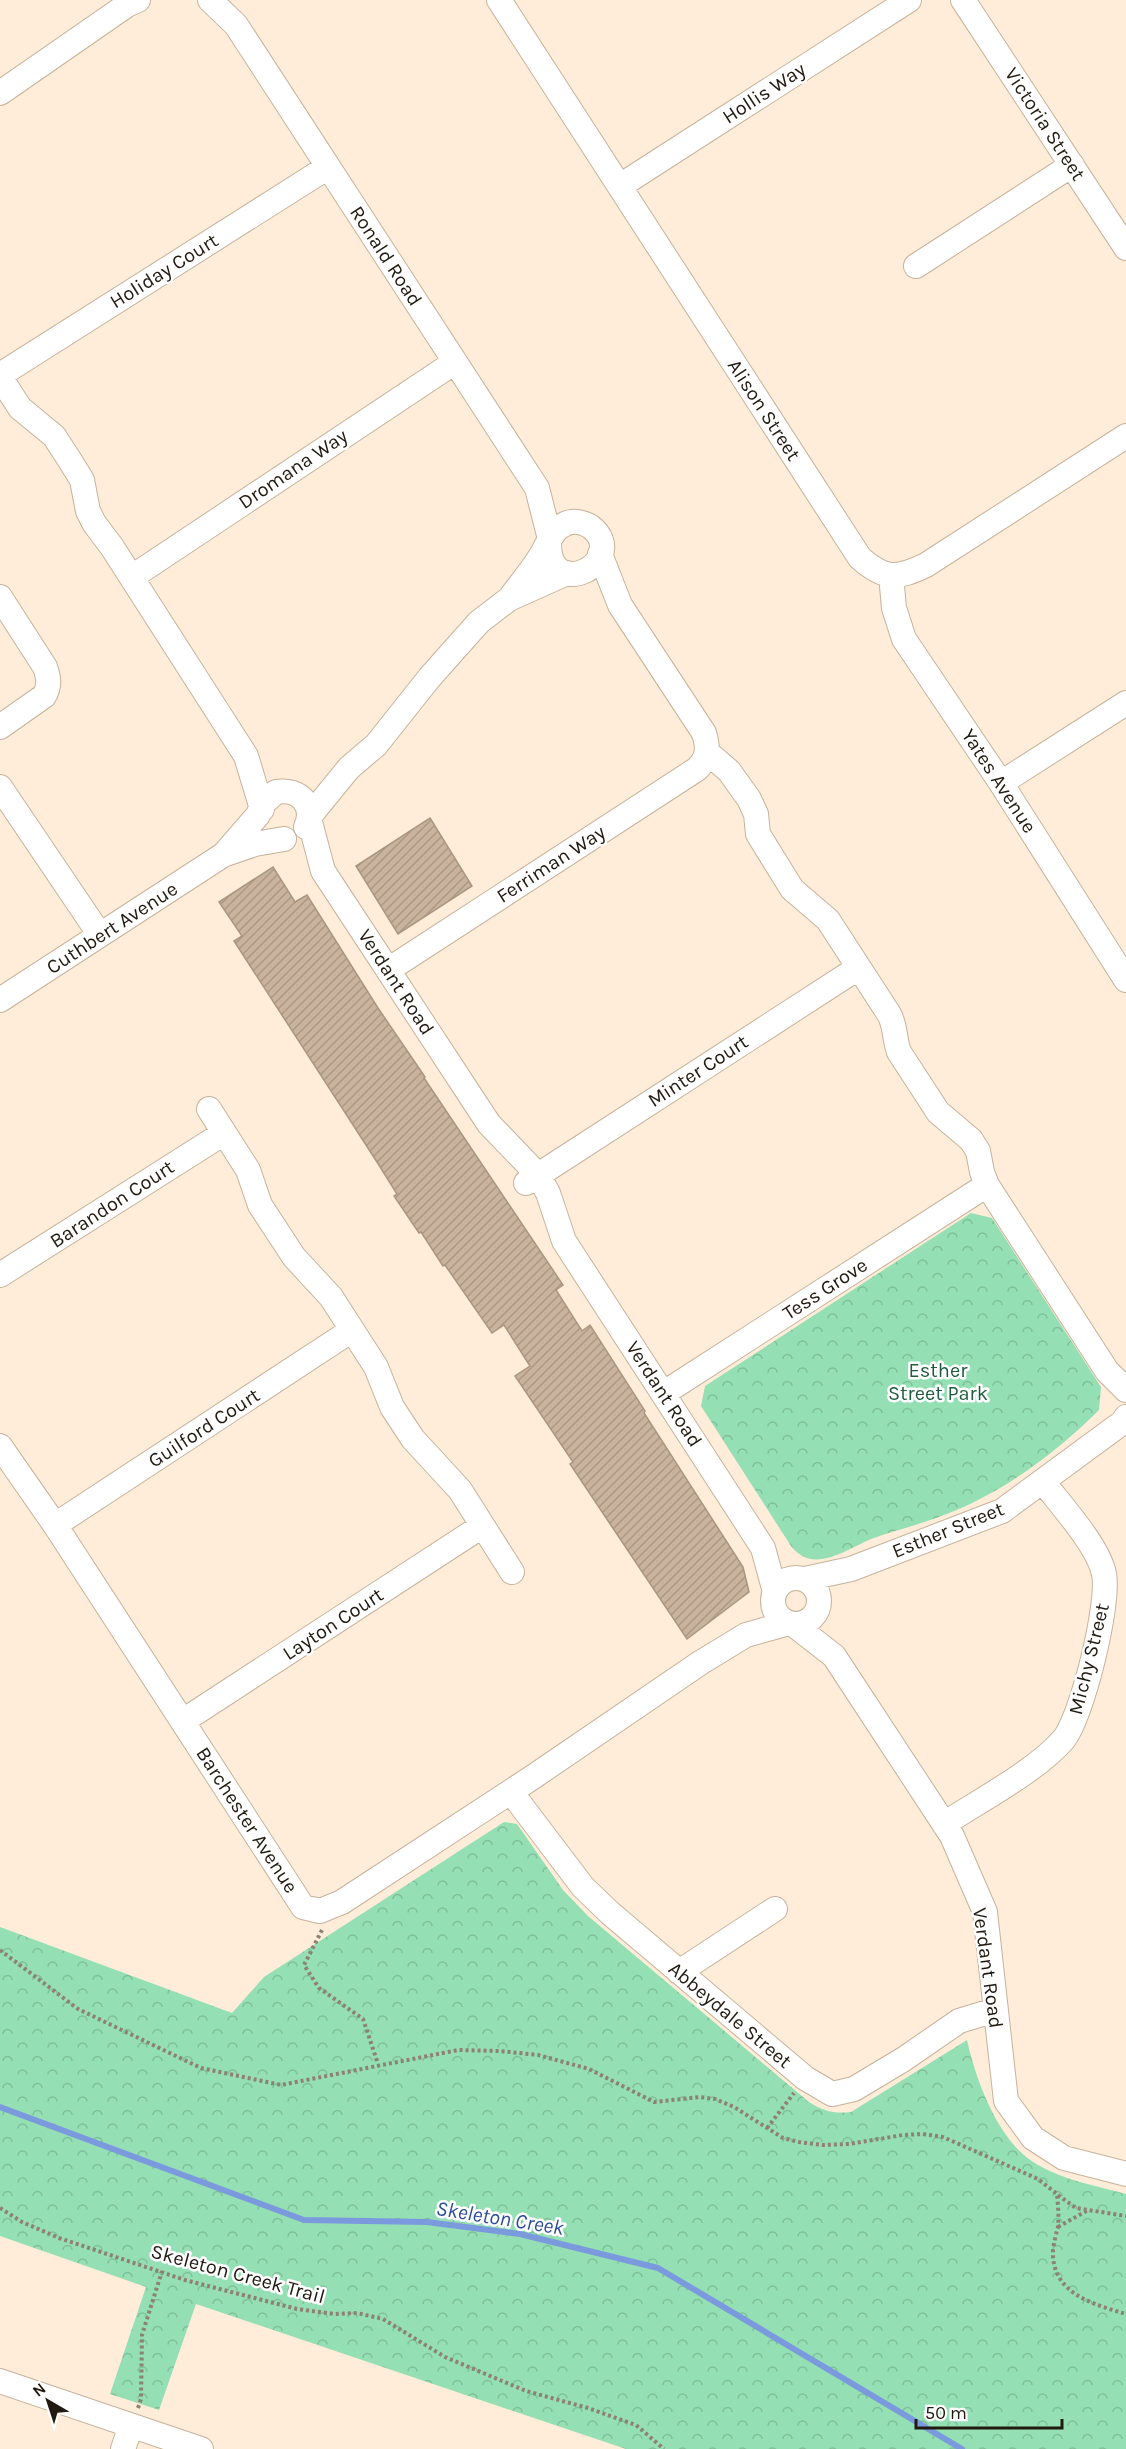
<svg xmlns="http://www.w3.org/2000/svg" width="1126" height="2449" font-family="Karla,sans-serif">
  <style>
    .park { fill: url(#park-crowns) }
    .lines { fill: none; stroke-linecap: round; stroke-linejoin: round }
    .stream { stroke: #7a9add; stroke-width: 6 }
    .building { fill: url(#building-hatch); stroke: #aa967f; stroke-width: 1.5 }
    .minor-casing { stroke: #c7b29a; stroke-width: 26 }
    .path { stroke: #8d8172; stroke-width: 4; stroke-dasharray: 3 3; stroke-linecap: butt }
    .minor { stroke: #fff; stroke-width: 24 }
    .labels { text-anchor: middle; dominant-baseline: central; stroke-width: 5; stroke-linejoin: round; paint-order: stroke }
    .street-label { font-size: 20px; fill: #211a11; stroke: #fff }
    .park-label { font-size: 20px; fill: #1f5c3d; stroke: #fff }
    .water-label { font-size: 21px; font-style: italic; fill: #2a4c9c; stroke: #fff }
  </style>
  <defs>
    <pattern id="park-crowns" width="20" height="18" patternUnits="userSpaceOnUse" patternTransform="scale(1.5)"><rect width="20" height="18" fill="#94dfb3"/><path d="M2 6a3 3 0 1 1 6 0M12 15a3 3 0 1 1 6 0" fill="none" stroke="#7fbf99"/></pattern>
    <pattern id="building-hatch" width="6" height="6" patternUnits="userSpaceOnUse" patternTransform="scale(1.5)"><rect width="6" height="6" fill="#c9b39c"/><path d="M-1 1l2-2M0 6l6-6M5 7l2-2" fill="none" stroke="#ac9985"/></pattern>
  </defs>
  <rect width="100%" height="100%" fill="#ffedd9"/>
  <path class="park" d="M971 1213 992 1218 1101 1387 1099 1410C1055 1454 1002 1493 944 1515 921 1524 897 1530 874 1538 847 1548 814 1576 791 1546L701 1406 705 1386Z
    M504 1822 517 1824 563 1890 588 1916 809 2102C823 2111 834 2114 851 2112L967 2040C976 2081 999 2144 1038 2165 1064 2180 1097 2186 1126 2194V2449H626L196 2304 159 2410 110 2394 146 2287 0 2236V1927L232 2013 264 1977Z"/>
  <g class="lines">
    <path class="stream" d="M0 2107 304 2220 427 2222 520 2234 658 2268 962 2449"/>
  </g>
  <path class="building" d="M430 818 472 886 398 934 356 866Z
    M273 867 295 902 307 895 378 1008 425 1077 424 1078 563 1285 556 1290 582 1331 590 1325 645 1411 644 1413 743 1567 749 1592 687 1639 570 1464 573 1462 515 1376 530 1366 504 1325 492 1333 445 1265 443 1266 421 1232 419 1233 394 1196 397 1194 377 1162 234 941 242 936 219 902Z"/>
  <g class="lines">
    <defs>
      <path id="minor" d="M210 0 236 25 537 488 550 539
        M499 0 860 558C885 580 897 579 926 565L1126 436
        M963 0 1126 248
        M0 93 127 5 138 0
        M620 186 909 0
        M916 266 1072 165
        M0 375 328 167
        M0 377 20 408 54 436 69 459 82 480 88 511 94 523 112 547 246 756 262 809
        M891 575 894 608 904 639 1001 783 1126 980
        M132 577 455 362
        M512 595C522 582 532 570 540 557 545 550 548 540 554 533 556 529 561 526 565 524 573 520 583 522 591 527 632 560 548 606 549 542
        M0 597 45 667C49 678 50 686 44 696L0 727
        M707 752 729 771 749 799 756 814 758 834 792 889 828 920 889 1014C896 1026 894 1039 899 1052L938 1112 971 1140 978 1151 982 1172 987 1185 1107 1371 1126 1390
        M1001 783 1126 703
        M0 787 100 935
        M309 817 349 768 376 745 430 677 479 622 509 599 567 573
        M309 818 323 871 489 1124 538 1175 548 1193 564 1241 763 1548 775 1592
        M225 853 258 815 263 803 276 792C299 788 316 805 306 827
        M388 970 697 769C708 758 709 749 704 733L620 605 600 554
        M0 1000 223 855 255 844 284 839
        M209 1109 248 1170 260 1205 294 1257 331 1297 376 1367 392 1407 413 1439 460 1490 512 1572
        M526 1183 858 968
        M0 1275 224 1133
        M664 1393 987 1185
        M0 1446 55 1525 303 1907 320 1911 342 1902 533 1777 700 1663 746 1635 789 1623
        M55 1525 352 1330
        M773 1601a23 23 0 1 1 46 0a23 23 0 1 1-46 0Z
        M805 1579 851 1569 1002 1511 1123 1422 1126 1417
        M793 1624 834 1656 952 1836 985 1912 1006 2101 1033 2138 1064 2158 1126 2174
        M183 1721 482 1526
        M511 1792 583 1887 610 1913 805 2078 832 2094 854 2089 904 2059 959 2021 995 2010
        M944 1824C979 1801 1036 1771 1063 1740 1082 1718 1110 1603 1104 1574 1099 1547 1061 1505 1044 1483
        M679 1972 775 1909
        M0 2381 201 2449
        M123 2449 131 2426"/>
    </defs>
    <use href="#minor" class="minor-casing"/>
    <path class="path" d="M322 1930 304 1965 319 1988 363 2019 378 2064
      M0 1950 78 2009 201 2068 281 2085 458 2050 500 2051 538 2055 589 2069 654 2102 700 2097 715 2099 734 2107 783 2138 799 2142 822 2145 849 2144 903 2135 923 2134 943 2137 1038 2179 1057 2194C1058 2205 1059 2216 1058 2227 1056 2234 1054 2242 1053 2250 1051 2293 1092 2304 1126 2314
      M767 2128 794 2093
      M1058 2195 1076 2208 1126 2216
      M0 2208 22 2222 59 2238 185 2280 297 2309 335 2314 357 2313 383 2319 445 2357 526 2391 588 2408 636 2425 664 2449
      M1058 2227 1088 2210
      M138 2408 141 2399 142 2335 162 2271"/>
    <use href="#minor" class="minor"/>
  </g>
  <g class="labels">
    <g class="street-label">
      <text transform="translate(764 93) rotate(-33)">Hollis Way</text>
      <text transform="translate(1045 124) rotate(57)">Victoria Street</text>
      <text transform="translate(386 256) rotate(57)">Ronald Road</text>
      <text transform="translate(164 271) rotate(-32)">Holiday Court</text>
      <text transform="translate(764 410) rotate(57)">Alison Street</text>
      <text transform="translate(293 469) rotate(-34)">Dromana Way</text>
      <text transform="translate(999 781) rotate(57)">Yates Avenue</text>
      <text transform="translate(551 864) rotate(-33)">Ferriman Way</text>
      <text transform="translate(112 928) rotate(-33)">Cuthbert Avenue</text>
      <text transform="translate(396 982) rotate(57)">Verdant Road</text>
      <text transform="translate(698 1071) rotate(-33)">Minter Court</text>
      <text transform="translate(112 1204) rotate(-33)">Barandon Court</text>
      <text transform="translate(825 1289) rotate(-33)">Tess Grove</text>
      <text transform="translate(664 1394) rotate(57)">Verdant Road</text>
      <text transform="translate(204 1428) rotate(-33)">Guilford Court</text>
      <text transform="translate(948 1530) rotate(-22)">Esther Street</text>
      <text transform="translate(333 1624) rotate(-33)">Layton Court</text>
      <text transform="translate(1089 1659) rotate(-76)">Michy Street</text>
      <text transform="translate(247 1820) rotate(57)">Barchester Avenue</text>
      <text transform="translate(988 1968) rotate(82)">Verdant Road</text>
      <text transform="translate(730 2015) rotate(40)">Abbeydale Street</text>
      <text transform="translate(238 2274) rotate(15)">Skeleton Creek Trail</text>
    </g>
    <g class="park-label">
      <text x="938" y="1370">Esther<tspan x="938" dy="23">Street Park</tspan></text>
    </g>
    <g class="water-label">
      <text transform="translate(500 2218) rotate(9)">Skeleton Creek</text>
    </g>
  </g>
  <g transform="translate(48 2401) rotate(321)" stroke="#ffffff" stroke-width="4.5" paint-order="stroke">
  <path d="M0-4.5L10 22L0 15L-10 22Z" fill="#211a11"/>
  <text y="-9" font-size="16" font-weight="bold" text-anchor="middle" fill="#211a11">N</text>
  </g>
  <path d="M916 2419v9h146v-9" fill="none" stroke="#211a11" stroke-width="3"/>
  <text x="925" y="2419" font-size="18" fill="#211a11" stroke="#ffffff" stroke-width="4.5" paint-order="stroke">50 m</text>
</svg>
